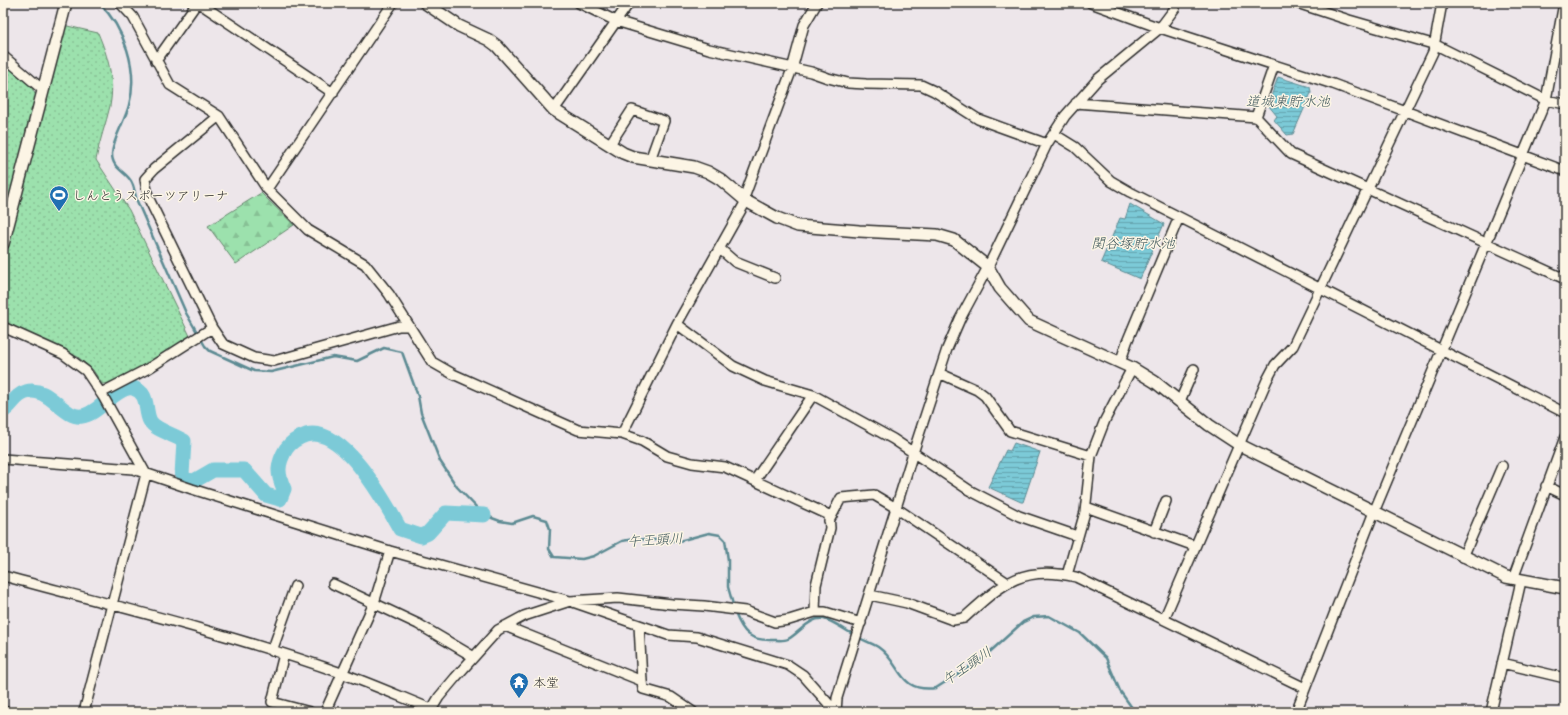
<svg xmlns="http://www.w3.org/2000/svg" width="1568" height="715" font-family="Itim,'Klee One',sans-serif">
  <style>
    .grass { fill: url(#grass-dots); stroke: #64866c }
    .forest { fill: url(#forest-firs); stroke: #64866c }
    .water { fill: url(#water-rules); stroke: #5b8a92 }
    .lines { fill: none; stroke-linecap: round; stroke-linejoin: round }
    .stream { stroke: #5b8a92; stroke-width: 2.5 }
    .river { stroke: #7bcad7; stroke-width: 15 }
    .minor-casing { stroke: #2b2b2b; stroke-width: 12 }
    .tertiary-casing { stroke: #2b2b2b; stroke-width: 14 }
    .minor { stroke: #fcf5e5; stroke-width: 9 }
    .tertiary { stroke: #fcf5e5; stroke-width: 11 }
    .labels { text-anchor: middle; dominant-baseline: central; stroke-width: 3; stroke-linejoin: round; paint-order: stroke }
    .poi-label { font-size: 13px; fill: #2b2b2b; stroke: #fcf5e5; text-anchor: start }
    .water-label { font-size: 14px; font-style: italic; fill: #435b5f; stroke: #fcf5e5 }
  </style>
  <defs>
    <pattern id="grass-dots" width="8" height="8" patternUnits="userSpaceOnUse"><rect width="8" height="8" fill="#9ce1ad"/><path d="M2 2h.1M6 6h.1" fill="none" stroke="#87c195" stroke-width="1.8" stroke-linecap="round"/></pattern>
    <pattern id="forest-firs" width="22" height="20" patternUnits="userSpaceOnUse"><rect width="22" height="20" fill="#9ce1ad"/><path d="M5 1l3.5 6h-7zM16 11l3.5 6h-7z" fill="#87c195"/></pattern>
    <pattern id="water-rules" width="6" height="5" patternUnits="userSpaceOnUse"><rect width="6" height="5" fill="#7bcad7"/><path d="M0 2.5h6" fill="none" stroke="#65a4af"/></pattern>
  </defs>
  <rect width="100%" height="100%" fill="#ede6ea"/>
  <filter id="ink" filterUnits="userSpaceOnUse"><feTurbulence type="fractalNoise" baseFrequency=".025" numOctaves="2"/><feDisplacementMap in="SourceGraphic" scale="8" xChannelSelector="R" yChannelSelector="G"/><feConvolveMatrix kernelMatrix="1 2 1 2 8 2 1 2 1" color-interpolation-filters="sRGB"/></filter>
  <g filter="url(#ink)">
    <path class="grass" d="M63 25 98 33C108 57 115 79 110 106 106 124 99 141 96 160L129 210 190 336C170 349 125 384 102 384L93 370 78 357 3 321V62L31 86 35 94 45 97Z"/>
    <path class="forest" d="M261 193 294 225 236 264 208 226Z"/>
    <path class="water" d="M1278 77 1310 87 1311 93 1293 134 1287 135 1274 120 1277 116 1268 105Z
      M1130 204 1164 224 1140 279 1101 262 1120 218 1125 219Z
      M1014 443 1040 452 1023 502H1021L988 487 1006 450 1010 451Z"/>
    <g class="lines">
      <path class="stream" d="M99 3C124 27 139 70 129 105 125 121 113 138 112 154 112 170 127 171 132 183 135 189 135 196 137 201L186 313 205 346 210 351 254 371 271 372 333 357 357 361 384 348 402 352 418 396 421 413 440 461 457 487 484 515 500 521 512 523 533 516 547 520 550 529 549 549 554 557 582 559 594 556 622 541 634 539 679 541 709 533 720 535 725 540 728 560V587L734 608
        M735 613C743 633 750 641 773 640 777 640 784 641 788 639 800 633 811 614 827 620 838 624 848 632 859 638 865 641 872 643 878 647 902 663 897 693 936 688L982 659 1023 622 1034 617 1049 616 1080 633 1106 658 1120 691 1135 712"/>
      <path class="river" d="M3 411C12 406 15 395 26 392 49 385 63 419 82 416 99 414 118 384 133 388 150 393 144 410 150 421 155 430 175 435 184 441L182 475 186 480 194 481 213 470H244L266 495 280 499 284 489C277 474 277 464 286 449 291 442 297 438 306 435 343 425 385 502 400 529L421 536 428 533 446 513 484 515"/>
      <defs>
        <path id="minor" d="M120 3 133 17 170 85 219 116 267 189 308 230 365 264 389 294 432 362 453 374 578 430 622 434 642 441 667 456 692 463 725 467 829 515 830 528 816 585 815 612
          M199 3 333 93
          M579 3 616 21 709 49 811 72 828 78 848 83 866 84 921 85 934 91 978 119 1047 144
          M1091 3 1160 28 1333 84 1565 171
          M1297 3 1349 20 1436 45 1546 100 1565 104
          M3 56 43 90
          M156 61 197 3
          M1274 65 1256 117 1291 154 1565 279
          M1076 103 1256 117
          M554 110 629 3
          M219 116 154 169 145 179 148 197 212 328 223 344 254 358 274 361 399 326H409
          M1054 134 1075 147 1111 181 1130 192 1565 413
          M610 144 632 110 664 121 650 160
          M267 189 393 3
          M744 198 792 69 804 25 817 3
          M720 249 735 262 775 278
          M677 324 733 366 765 381 813 395 893 439 969 490 1019 516 1077 536
          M3 327 63 354 86 371 104 398 146 474 84 712
          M1120 363 1127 342 1179 217
          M939 373 977 390 985 396 1010 431 1091 456
          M101 393 149 368 212 328
          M1180 401 1194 369
          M622 434 677 324 746 201
          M3 459 133 469 192 489 390 551 570 601 668 635 697 637 788 665 803 675 836 712
          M755 480 813 395
          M1546 486 1565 495
          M1086 507 1195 546
          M829 521 841 498 874 495 896 508 1006 582
          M1154 532 1166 501
          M1463 557 1502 466
          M1067 575 1085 512 1091 456 1105 420 1132 368
          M3 576C116 606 231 634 341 673 372 684 401 697 431 709
          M1513 579 1565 437
          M333 584 418 624 474 657
          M870 595 907 603 953 620 964 618C1002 584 1022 564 1076 577L1305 688
          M1164 619 1267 380 1275 365 1293 346 1433 52 1442 3
          M639 625 642 681
          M505 626 642 681 643 689 671 697 693 712
          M272 651 295 586
          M284 654 272 702 310 712
          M1502 663 1565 678
          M3 711 6 712
          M325 712 374 603 390 551
          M430 712 439 697 455 678 498 630 524 616 570 601 618 598 672 604 704 606 745 611 775 622 789 620 815 612H825L861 623
          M836 712 837 698 913 453 947 349 960 319 988 267 1047 144 1065 116 1098 79 1160 28 1175 8V3
          M1296 712 1374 512 1546 100 1564 3
          M1491 712 1521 581"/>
        <path id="tertiary" d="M425 3 459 26 489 40 497 46 554 110 623 153 633 157 694 167 708 172 720 179 746 201 777 218 798 226 859 231 937 235 954 240 988 267 1000 288 1029 321 1132 368 1155 382 1209 425 1238 444 1506 577 1565 588
          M3 244 66 3"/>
      </defs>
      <use href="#minor" class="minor-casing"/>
      <use href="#tertiary" class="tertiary-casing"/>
      <use href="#minor" class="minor"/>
      <use href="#tertiary" class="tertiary"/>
    </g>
  </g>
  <defs>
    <symbol id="stadium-pin" viewBox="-11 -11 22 30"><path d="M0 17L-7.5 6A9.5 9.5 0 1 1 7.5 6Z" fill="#1f6fb2" stroke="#fcf5e5"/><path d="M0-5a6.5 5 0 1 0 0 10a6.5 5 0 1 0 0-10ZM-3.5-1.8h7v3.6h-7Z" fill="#fff"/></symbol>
    <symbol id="temple-pin" viewBox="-11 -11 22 30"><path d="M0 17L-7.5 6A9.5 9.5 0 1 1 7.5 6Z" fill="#1f6fb2" stroke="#fcf5e5"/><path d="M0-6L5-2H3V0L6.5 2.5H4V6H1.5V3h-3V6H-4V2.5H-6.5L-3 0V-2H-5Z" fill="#fff"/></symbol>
  </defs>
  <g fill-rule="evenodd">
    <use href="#stadium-pin" x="48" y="184" width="22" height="30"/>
    <use href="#temple-pin" x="508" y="671" width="22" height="30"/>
  </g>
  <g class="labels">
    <g class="poi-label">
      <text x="73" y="195">しんとうスポーツアリーナ</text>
      <text x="533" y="682">本堂</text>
    </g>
    <g class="water-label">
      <text x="1288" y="101">道城東貯水池</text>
      <text x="1133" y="243">関谷塚貯水池</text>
      <text transform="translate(655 540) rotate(-3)">午王頭川</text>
      <text transform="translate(967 666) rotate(-34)">午王頭川</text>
    </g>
  </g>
  <rect width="1568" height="715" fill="none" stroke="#fcf5e5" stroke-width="16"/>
  <rect x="8" y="8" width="1552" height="699" fill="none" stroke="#2b2b2b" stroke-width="1.5" filter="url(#ink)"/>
</svg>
